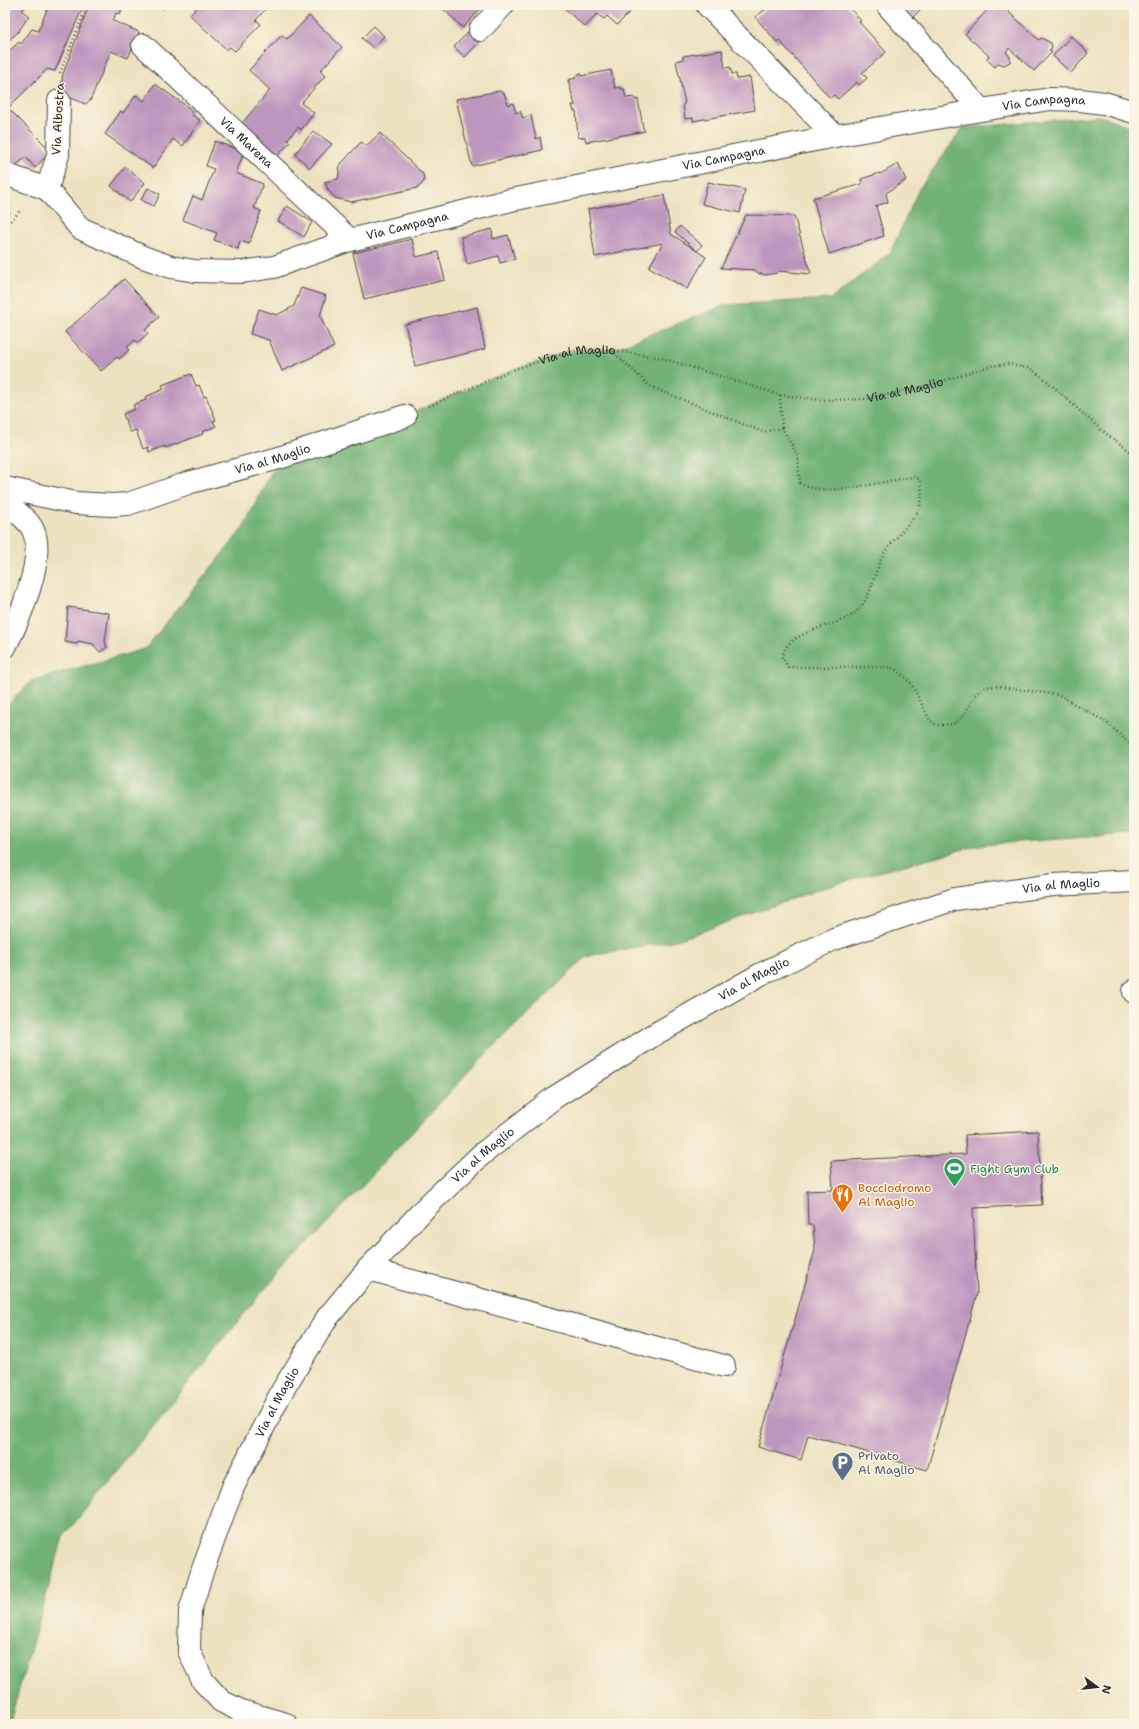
<svg xmlns="http://www.w3.org/2000/svg" width="1139" height="1729" font-family="'Shantell Sans',sans-serif">
  <style>
    .forest { fill: #72b274; stroke: #4e6e50 }
    .building { fill: #bd96bd }
    .lines { fill: none; stroke-linecap: round; stroke-linejoin: round }
    .minor-casing { stroke: #484641; stroke-width: 24 }
    .path { stroke: #484641; stroke-width: 2.5; stroke-dasharray: 1 3; stroke-linecap: butt }
    .minor { stroke: #fff; stroke-width: 22 }
    .labels { text-anchor: middle; dominant-baseline: central; stroke-width: 3; stroke-linejoin: round; paint-order: stroke }
    .street-label { font-size: 12px; fill: #2b2b2b; stroke: #fcf5e5 }
    .leisure-label { font-size: 12px; fill: #27864d; stroke: #fcf5e5; text-anchor: start }
    .food-label { font-size: 12px; fill: #c56008; stroke: #fcf5e5; text-anchor: start }
    .service-label { font-size: 12px; fill: #4e5e75; stroke: #fcf5e5; text-anchor: start }
  </style>
  <rect width="100%" height="100%" fill="#fcf5e5"/>
  <filter id="ink" filterUnits="userSpaceOnUse"><feTurbulence type="fractalNoise" baseFrequency=".025" numOctaves="2"/><feDisplacementMap in="SourceGraphic" scale="8" xChannelSelector="R" yChannelSelector="G"/><feConvolveMatrix kernelMatrix="1 2 1 2 8 2 1 2 1" color-interpolation-filters="sRGB"/></filter>
  <filter id="wash" filterUnits="userSpaceOnUse"><feTurbulence type="fractalNoise" baseFrequency=".012" numOctaves="4" result="noise"/><feDisplacementMap in="SourceGraphic" scale="16" xChannelSelector="R" yChannelSelector="G"/><feGaussianBlur stdDeviation="0.9" result="paint"/><feColorMatrix in="noise" values="0 0 0 0 0 0 0 0 0 0 0 0 0 0 0 0 0 1.4 0 .05"/><feComposite in="paint" operator="in"/></filter>
  <g filter="url(#wash)">
    <rect width="100%" height="100%" fill="#ede2c0"/>
    <path class="forest" d="M1099 116 1124 124 1134 129V836L1128 834 979 845 837 883 677 940 587 956 485 1055 260 1294 63 1537 9 1724H5V708L31 681 145 649 241 531 279 458 405 416 512 370 568 352 611 350 725 305 831 299 890 253 919 189 963 128Z"/>
    <g id="blocks">
      <path class="building" d="M5 5H27L22 11 29 16 18 32 5 44Z
        M49 5H81L83 7 55 71 47 69 8 108 51 151 35 168 26 157 13 168 5 160V55L19 42 21 44 32 29 38 31Z
        M89 5H123L120 14 116 13 113 21 139 32 128 58 111 51 90 101 85 104 60 93 63 74Z
        M158 5H166L163 9Z
        M199 5H269L256 20 261 24 235 51 230 47 227 50 190 15Z
        M439 5H484L463 28Z
        M561 5H637L617 25 607 16 604 19 597 14 585 27Z
        M772 5H847L861 21 859 22 886 52 862 73 867 78 859 85 857 82 838 99 834 95 830 98 779 40 777 42 755 17Z
        M902 5H925L913 17Z
        M992 5H1001L1039 40 1041 38 1051 43 1052 48 1049 50 1052 52 1034 71 1009 48 1006 52 1010 57V62L1004 65 998 63 995 67 986 59 989 56 965 34Z
        M309 16 342 47 320 71 325 76 301 103 314 113 301 130 298 127 287 140 290 142 274 160 238 128 270 90 249 70 282 35 287 39Z
        M374 26 384 36 373 48 362 38Z
        M470 30 481 40 465 57 454 47Z
        M1071 36 1088 53 1071 73 1053 56Z
        M722 50 725 68 730 67 732 74H736L737 79 750 77 755 110 693 121V118L685 119 683 104 685 103 676 61 683 59V56Z
        M611 70 615 88 621 87V89H624L626 98 634 97 635 100 638 99 643 128 645 131 586 142 585 137 578 138 576 111H574L572 105H575L568 80 576 78 575 77 579 76 578 74 581 73V76Z
        M155 84 192 110 191 114 200 120 183 146 173 139 153 168 105 134 121 111 123 113 136 95 144 101Z
        M499 91 504 93 508 105 513 103 516 113 520 111 523 118 531 115 536 139 540 137 542 150 472 166 456 99Z
        M313 131 332 144 310 168 295 154Z
        M380 133 423 174 424 181 421 185 417 188 351 202 335 198 328 190 325 182 338 179 340 165 361 142 366 146Z
        M215 141 244 152 236 173 263 184 254 208 261 211 249 244 240 241 238 249 214 240 217 233 183 220 193 196 202 200 214 169 206 166Z
        M898 164 906 180 886 193 888 202 876 206 884 236 829 254 813 198 862 184 861 179 880 173V174Z
        M125 167 145 183 130 202 111 186Z
        M708 182 745 190 740 213 702 204Z
        M148 188 160 194 154 206 141 200Z
        M664 195 671 234 706 257 687 289 649 267 663 243 595 257 588 209Z
        M287 206 312 222 304 237 278 221Z
        M5 208 10 213 5 219Z
        M746 215 794 216 811 274 779 271 777 273 765 275 758 273 755 270 721 268Z
        M680 226 702 245 697 251 675 232Z
        M492 229 493 239 508 235 515 259 500 263 498 256 467 264 461 237Z
        M412 239 416 257 438 252 445 280 364 299 353 253Z
        M124 279 159 317 145 330 148 333 137 343 135 340 127 347 129 350 119 359 117 357 101 371 65 332Z
        M301 288 326 296 320 316 334 347 282 371 269 340 250 334 259 309 277 315 294 306Z
        M477 307 485 349 415 366 405 324Z
        M191 374 196 386 199 385 204 397 206 396 216 420 213 421 216 426 202 432 203 434 165 448V446L149 452 148 447 143 449 136 430 130 432 123 414 135 409 133 405 146 400 145 397 164 389 162 385Z
        M68 607 109 613 105 641 107 647 100 652 93 644 78 641 77 644 65 642Z
        M1038 1131 1042 1205 973 1208 977 1294 927 1470 808 1435 801 1460 758 1447 815 1250 813 1225H808L807 1191 833 1190 831 1161 966 1154 965 1135Z"/>
    </g>
  </g>
  <g filter="url(#ink)">
    <use href="#blocks" fill-opacity="0" stroke="#484641" stroke-width="1"/>
    <g class="lines">
      <defs>
        <g id="minor">
          <path d="M707 5 835 136"/>
          <path d="M887 5 981 110"/>
          <path d="M480 30 503 5"/>
          <path id="s2" d="M143 45 350 240"/>
          <path id="s3" d="M5 174 47 189 80 228 143 257 171 267 195 271 242 272 274 267 350 240 511 200 835 136 981 110 1050 99 1080 100 1104 103 1134 112"/>
          <path d="M47 189 58 155 59 101"/>
          <path id="s4" d="M5 488 76 503 112 505 128 504 188 483 279 458 405 416"/>
          <path d="M5 503C15 511 28 519 33 530 46 558 19 620 5 647"/>
          <path d="M1134 992V991"/>
          <path d="M368 1269 724 1366"/>
          <path id="s5" d="M286 1724 241 1711 221 1701 203 1681 189 1651 190 1611 203 1569 233 1487 282 1391 327 1318 368 1269 428 1205 482 1154 555 1097 657 1033 761 974 834 939 955 899 1053 885 1134 881"/>
        </g>
      </defs>
      <use href="#minor" class="minor-casing"/>
      <g class="path">
        <path d="M60 73 87 5"/>
        <path d="M5 227 21 210"/>
        <path d="M612 351 651 387 763 432 782 428"/>
        <path d="M780 395 782 428 798 456 800 483C822 499 887 480 913 477L919 479C922 488 923 500 919 509 911 525 895 536 885 552 872 572 873 604 849 617 830 627 786 632 782 657L788 667H889L896 670 911 683 930 720 936 725H944L955 723 963 716 975 695 985 687 996 686 1059 695 1106 722 1134 747"/>
        <path id="s1" d="M429 406 512 370 568 352 583 350H611L662 358 780 395 821 400 866 399 927 386 990 366 1010 364 1031 369 1046 380 1100 429 1134 454"/>
      </g>
      <use href="#minor" class="minor"/>
    </g>
  </g>
  <defs>
    <symbol id="stadium-pin" viewBox="-11 -11 22 30"><path d="M0 17L-7.5 6A9.5 9.5 0 1 1 7.5 6Z" fill="#2e9e5b" stroke="#fcf5e5"/><path d="M0-5a6.5 5 0 1 0 0 10a6.5 5 0 1 0 0-10ZM-3.5-1.8h7v3.6h-7Z" fill="#fff"/></symbol>
    <symbol id="restaurant-pin" viewBox="-11 -11 22 30"><path d="M0 17L-7.5 6A9.5 9.5 0 1 1 7.5 6Z" fill="#e8710a" stroke="#fcf5e5"/><path d="M-5-6h1v4h1v-4h1v4h1v-4h1v5L-1.5 .5V6h-2V.5L-5-1ZM5-6V6H3V1.5H1.5Q1.5-4 5-6Z" fill="#fff"/></symbol>
    <symbol id="parking-pin" viewBox="-11 -11 22 30"><path d="M0 17L-7.5 6A9.5 9.5 0 1 1 7.5 6Z" fill="#5c6f8a" stroke="#fcf5e5"/><path d="M-3.5-5.5H1a3.5 3.5 0 0 1 0 7H-1V5.5H-3.5ZM-1-3.4V-.6H.8a1.4 1.4 0 0 0 0-2.8Z" fill="#fff"/></symbol>
  </defs>
  <g fill-rule="evenodd">
    <use href="#stadium-pin" x="942" y="1156" width="25" height="34"/>
    <use href="#restaurant-pin" x="830" y="1182" width="25" height="34"/>
    <use href="#parking-pin" x="830" y="1450" width="25" height="34"/>
  </g>
  <g class="labels">
    <g class="street-label">
      <text stroke="none"><textPath href="#s3" startOffset="1087">Via Campagna</textPath></text>
      <text transform="translate(58 119) rotate(-87)">Via Albostra</text>
      <text stroke="none"><textPath href="#s2" startOffset="142">Via Marena</textPath></text>
      <text stroke="none"><textPath href="#s3" startOffset="762">Via Campagna</textPath></text>
      <text stroke="none"><textPath href="#s3" startOffset="438">Via Campagna</textPath></text>
      <text stroke="none"><textPath href="#s1" startOffset="158">Via al Maglio</textPath></text>
      <text stroke="none"><textPath href="#s1" startOffset="494">Via al Maglio</textPath></text>
      <text stroke="none"><textPath href="#s4" startOffset="276">Via al Maglio</textPath></text>
      <text stroke="none"><textPath href="#s5" startOffset="1368">Via al Maglio</textPath></text>
      <text stroke="none"><textPath href="#s5" startOffset="1044">Via al Maglio</textPath></text>
      <text stroke="none"><textPath href="#s5" startOffset="720">Via al Maglio</textPath></text>
      <text stroke="none"><textPath href="#s5" startOffset="396">Via al Maglio</textPath></text>
    </g>
    <g class="leisure-label">
      <text x="970" y="1169">Fight Gym Club</text>
    </g>
    <g class="food-label">
      <text x="858" y="1188">Bocciodromo<tspan x="858" dy="14">Al Maglio</tspan></text>
    </g>
    <g class="service-label">
      <text x="858" y="1456">Privato<tspan x="858" dy="14">Al Maglio</tspan></text>
    </g>
  </g>
  <rect width="1139" height="1729" fill="none" stroke="#fcf5e5" stroke-width="20"/>
  <g transform="translate(1097 1687) rotate(105)" stroke="#fcf5e5" stroke-width="3" paint-order="stroke">
  <path d="M0-3L7 15L0 10L-7 15Z" fill="#2b2b2b"/>
  <text y="-6" font-size="11" font-weight="bold" text-anchor="middle" fill="#2b2b2b">N</text>
  </g>
</svg>
